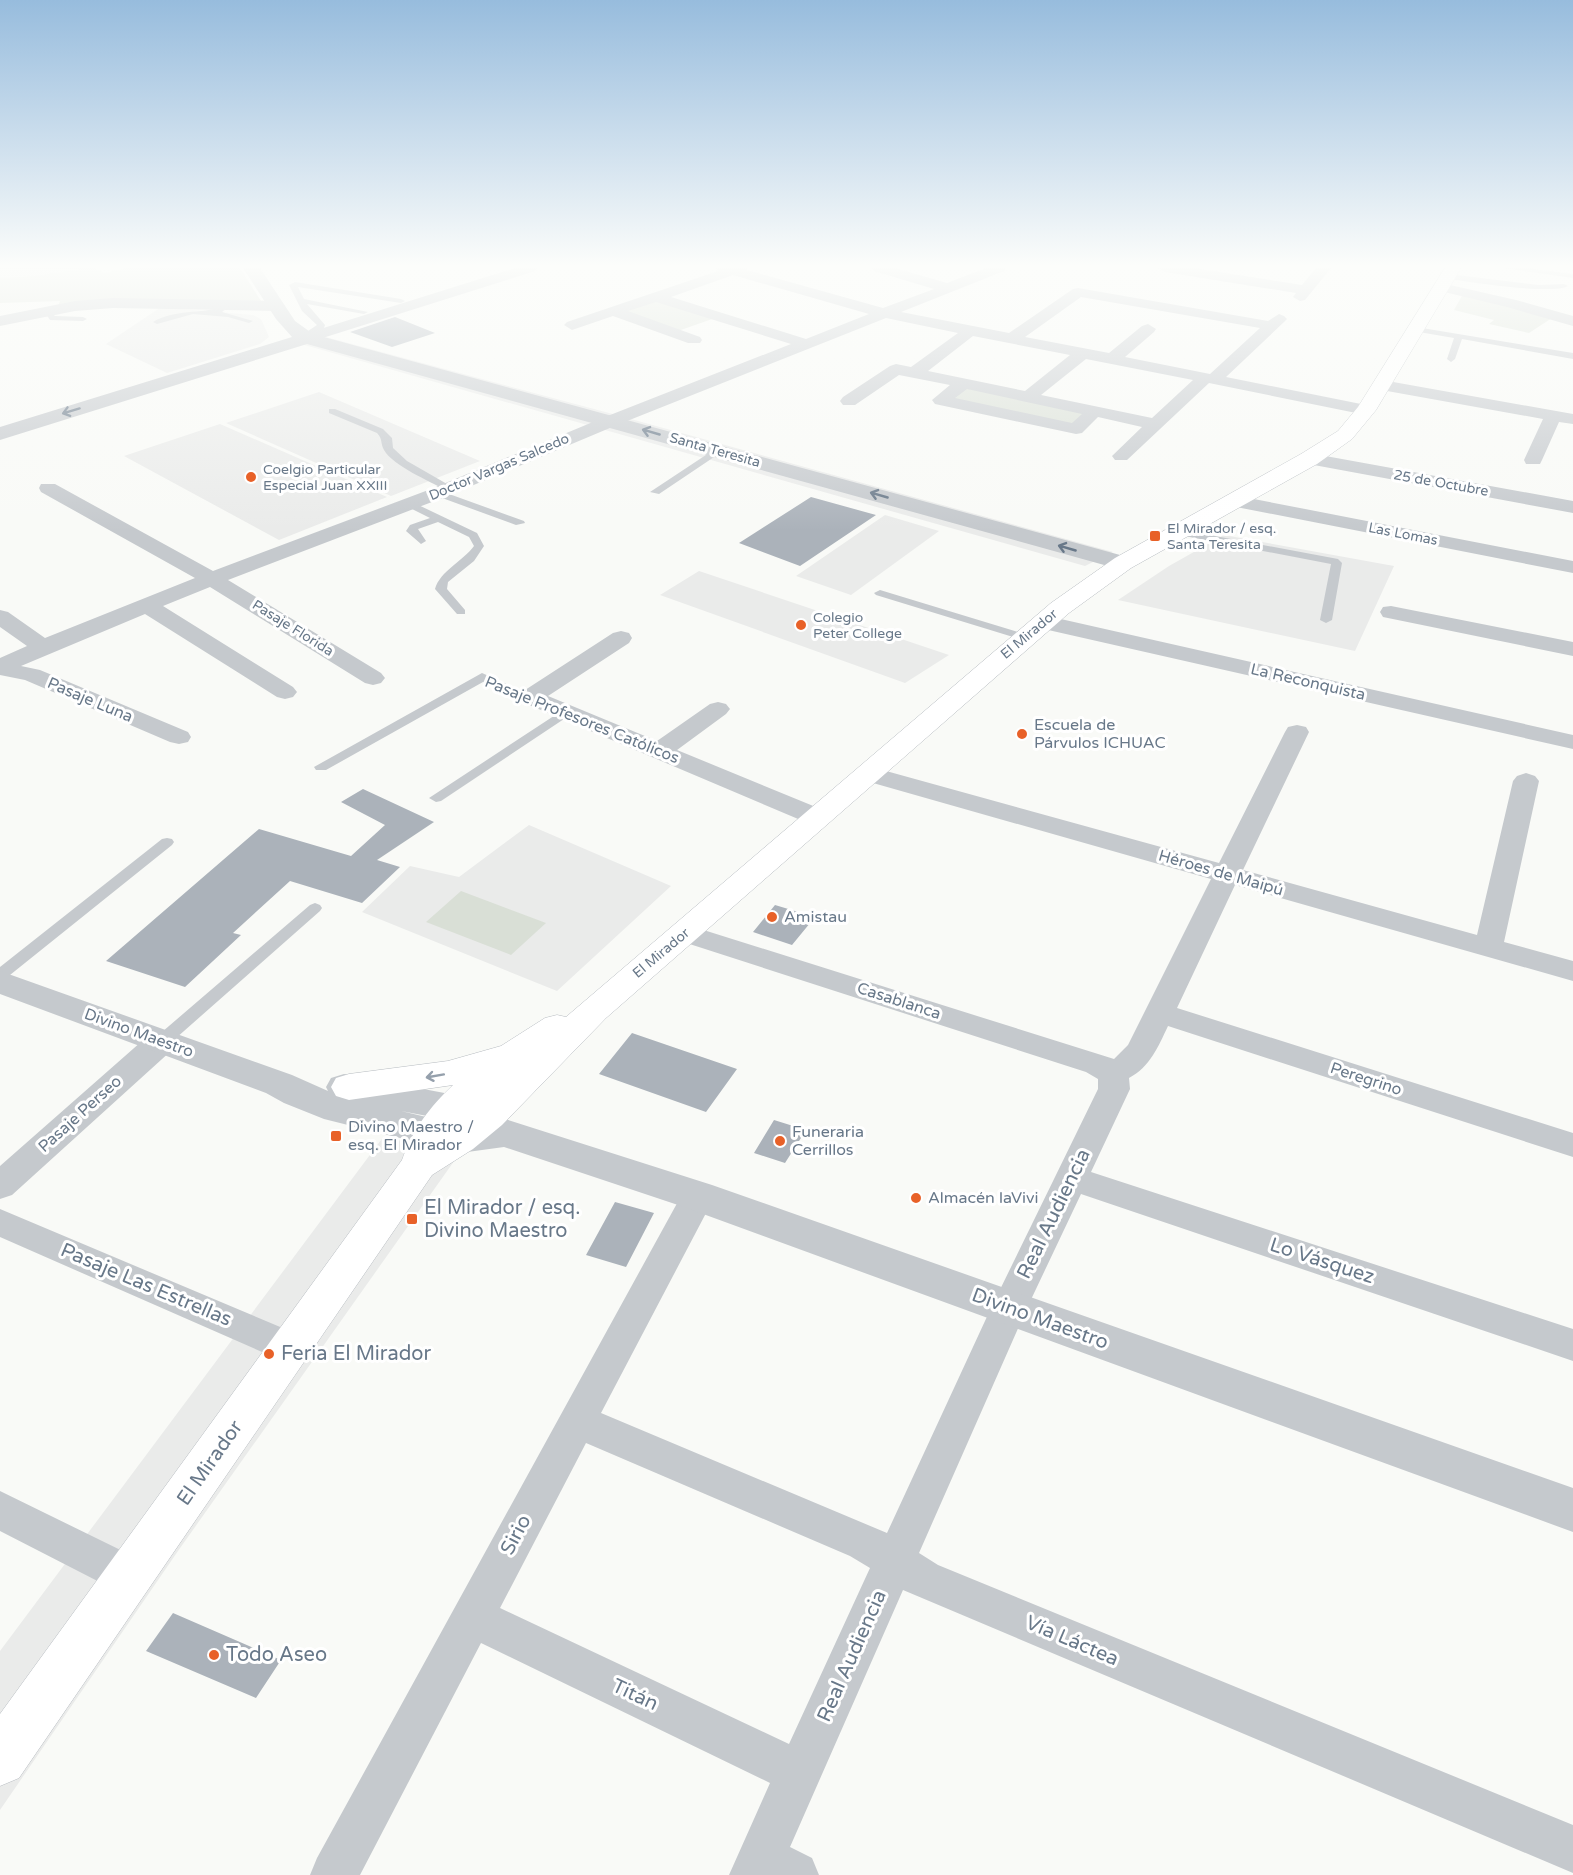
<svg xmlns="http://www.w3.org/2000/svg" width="1573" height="1875" font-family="'Varela Round',sans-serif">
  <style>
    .built { fill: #eaebea }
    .green { fill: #d9dfd6 }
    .building { fill: #abb2ba }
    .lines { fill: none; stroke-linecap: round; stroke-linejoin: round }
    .secondary-casing { stroke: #b7bcc1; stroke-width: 1 }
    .service { fill: #c5c9cd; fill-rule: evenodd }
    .minor { fill: #c5c9cd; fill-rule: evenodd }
    .tertiary { fill: #c5c9cd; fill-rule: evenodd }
    .secondary { fill: #fff; fill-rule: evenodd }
    .oneway { stroke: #687889 }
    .oneway2 { stroke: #95a0ac }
    .poi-dot { fill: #e86128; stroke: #fff; stroke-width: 2 }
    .labels { text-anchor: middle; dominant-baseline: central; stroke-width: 6; stroke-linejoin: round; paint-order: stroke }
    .far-street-label { font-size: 14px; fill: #687889; stroke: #fff }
    .far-poi-label { font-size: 14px; fill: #687889; stroke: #fff; text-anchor: start }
    .street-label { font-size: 16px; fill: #687889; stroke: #fff }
    .poi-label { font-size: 16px; fill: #687889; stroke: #fff; text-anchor: start }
    .near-poi-label { font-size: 20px; fill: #687889; stroke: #fff; text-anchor: start }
    .near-street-label { font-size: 20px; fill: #687889; stroke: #fff }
  </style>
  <rect width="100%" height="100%" fill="#f9faf7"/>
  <path class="built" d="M0 268H87L34 276 0 278Z
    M161 307 253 315 261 319 269 337 260 344 167 373 106 344Z
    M326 337 609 413 1113 552 1085 566 301 344Z
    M319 392 480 461 391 496 226 423Z
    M220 424 387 497 279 540 124 456Z
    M885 515 939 531 851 595 796 576Z
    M1224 535 1394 566 1355 651 1118 600 1169 566Z
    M699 571 949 655 905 683 660 595Z
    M529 825 671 886 557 991 362 912 410 866 459 877Z
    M384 1136 457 1157 178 1551 0 1810V1651Z"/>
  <path class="green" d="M87 268H95L104 273 127 268H240L261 301 58 306 60 301 0 303V278L34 276Z
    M1463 294 1552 318 1529 333 1489 324 1494 320 1454 310Z
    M657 300 715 318 678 331 623 312Z
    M965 384 1094 412 1075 429 943 400Z
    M461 891 546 923 511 955 426 922Z"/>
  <path class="building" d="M395 317 435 333 392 347 350 332Z
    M811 497 876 515 800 566 739 543Z
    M363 789 434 822 377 860 400 867 362 903 290 881 233 933 241 935 185 987 106 961 259 829 351 856 385 825 341 802Z
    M775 905 815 917 792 945 753 932Z
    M632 1033 737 1069 706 1112 599 1074Z
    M774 1120 806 1130 785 1163 754 1153Z
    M615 1202 654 1213 626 1267 586 1255Z
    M173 1613 281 1660 256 1698 146 1651Z"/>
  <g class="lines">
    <defs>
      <path id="secondary" d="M1445 268H1461L1376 410 1352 439 1317 464 1131 568 1069 613 606 1018 502 1125 473 1149 432 1175 19 1778 0 1786V1714L402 1160C413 1129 429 1108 453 1085L349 1100 336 1096 331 1087 336 1078 349 1074 448 1061 501 1046 545 1018 557 1015 566 1017 1051 603 1115 558 1301 454 1338 431 1358 407Z"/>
    </defs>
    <use href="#secondary" class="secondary-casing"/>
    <path class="service" d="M1504 268H1527L1573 274V278Z
      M1448 274 1539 285 1564 284 1568 286C1553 295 1466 282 1445 278L1444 276Z
      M295 282 401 299 405 301 401 303 298 287 304 299 368 312 364 314 307 304 325 325 323 331 305 339H302V335L317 325 302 311 289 285Z
      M222 307 226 309 222 312 253 321 249 323 228 317 193 314 157 324 153 322C174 309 201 314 222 307Z
      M48 309 55 316 83 317 87 319 83 321 50 320 44 311Z
      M1416 327 1573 353V359L1462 339 1455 359 1451 362 1447 359 1454 338 1413 331 1412 329Z
      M329 409H335L383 429 392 438 393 448 407 461 454 488 445 490C430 481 393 466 384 450 380 443 383 439 377 433L329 413Z
      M715 449 723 451 659 494 650 492Z
      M438 490 524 521 525 523 516 525 434 495V491Z
      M410 501 477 533 484 546 474 561 448 582 447 589 465 610V614H457L435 589C440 571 463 561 474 546L469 537 438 522 418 529 426 541 421 544 406 531 410 525 430 518 406 506V502Z
      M1178 529 1338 559 1342 563 1332 620 1326 623 1320 620 1331 564 1174 534 1173 532Z
      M880 590 1028 635 1030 637 1028 639H1020L876 595 874 593Z
      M482 673 536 697 530 701 526 700 483 682 326 770H316L314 767Z
      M566 708 572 712 570 715 441 801 436 802 429 798Z
      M167 838 172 839 174 842 172 845 5 979 0 980V967L162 839Z
      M315 903 320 905 322 908 320 911 167 1046H155L153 1042 155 1038 310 905Z"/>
    <path class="minor" d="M515 268H537L535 271 313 341 307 343 299 338 301 335Z
      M716 268H748L747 270 883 308 934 289 874 271 872 268H895L947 283 986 268H1006L1004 271 901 312 1009 333 1073 289 1078 288 1268 321 1279 314 1284 316 1287 319 1284 322 1226 377 1366 405 1372 406 1375 410 1372 414 1366 415 1209 383 1127 460H1115L1112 456 1142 427 1098 417 1082 433 1076 434 935 404 932 400 950 385 899 375 855 405H843L840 401 843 397 890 366 896 364 911 367 958 333 886 318 617 425 445 497 228 580 381 673 385 678 381 683 373 685 365 683 210 587 163 606 293 687 297 692 293 697 285 699 277 697 145 614 21 666 40 670 188 732 191 737 188 742 179 744 170 742 25 680 0 675V658L27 646 0 627V610L8 612 45 638 195 578 41 492 39 488 41 484H55L213 571 431 489 605 417 791 344 656 302 628 311 700 337 702 340 700 343H688L613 316 572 330 564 325 567 322 718 271ZM733 275 869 314 806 339 671 297ZM1081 297 1260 328 1210 374 1125 357 1154 332 1156 329 1148 324 1142 326 1109 353 1025 337ZM973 336 1070 355 1025 391 928 371ZM1086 359 1193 380 1152 418 1041 395ZM967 389 1082 414 1072 423 955 398Z
      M1158 268H1194L1302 285 1316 268H1331L1305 300 1300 301 1293 297 1296 293 1165 272Z
      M1441 283 1516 300 1573 316V326L1507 307 1436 290 1434 287Z
      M113 298 277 301 285 306 277 311 113 308 75 311 0 326V316L75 301Z
      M1382 380 1573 414V424L1559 422 1542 460 1540 464H1526L1524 460 1543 419 1376 389 1374 385Z
      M1309 453 1573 501V513L1303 463 1300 459 1303 455Z
      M1233 495 1573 561V573L1226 505 1223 501 1226 497Z
      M1391 606 1573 642V656L1383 617 1380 612 1383 607Z
      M1043 615 1573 735V749L1035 627 1032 622 1035 617Z
      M621 631 629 633 632 638 629 643 548 696 657 741 710 704 718 702 726 704 730 709 726 714 677 750 828 812 832 818 828 824 819 826 810 824 522 702 518 697 522 692 613 633Z
      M1297 725 1306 727 1309 732 1243 870 1477 935 1513 781 1517 776 1526 773 1535 776 1539 781 1504 942 1573 961V981L1235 885 1177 1008 1573 1133V1157L1168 1026C1158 1047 1150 1067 1129 1078L1130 1089 1091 1172 1573 1329V1361L1081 1194 1027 1308 919 1553 938 1565 1573 1825V1873L903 1590 790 1847 812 1858 819 1875H729L770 1783 481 1643 360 1875H310L317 1858 686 1187 698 1183 710 1187 715 1196 601 1413 887 1533 991 1308 1098 1089V1079L1086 1072 674 939 670 933 674 927 684 924 694 927 1114 1059 1128 1045 1211 879 859 779 855 774 859 769 868 766 1219 863 1285 732 1288 727ZM586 1443 850 1556 870 1568 789 1744 500 1608Z
      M161 1031 172 1034 176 1042 172 1050 12 1195 0 1199V1166L150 1034Z
      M0 1209 304 1337 310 1348 304 1359 291 1364 278 1359 0 1237Z
      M0 1491 145 1562 151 1576 145 1590 130 1596 115 1590 0 1531Z"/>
    <path class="tertiary" d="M243 268H260L295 321 313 334 1131 558 1135 563 1131 568 1123 570 1115 568 307 344 0 440V427L292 337 276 319Z
      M0 971 292 1075 328 1091 326 1087 331 1078 344 1074 492 1102 498 1112 493 1121 505 1119 712 1185 1573 1488V1532L684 1207 504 1147 460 1153 324 1119 284 1103 266 1093 0 994ZM401 1111 469 1124 460 1125Z"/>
    <use href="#secondary" class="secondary"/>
  </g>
  <defs><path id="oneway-shaft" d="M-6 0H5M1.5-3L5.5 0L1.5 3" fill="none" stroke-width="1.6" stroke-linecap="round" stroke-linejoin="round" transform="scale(1.5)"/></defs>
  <g class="oneway">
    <use href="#oneway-shaft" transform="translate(71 411) rotate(163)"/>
    <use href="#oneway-shaft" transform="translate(651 432) rotate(-164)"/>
    <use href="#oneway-shaft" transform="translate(879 495) rotate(-164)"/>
    <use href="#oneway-shaft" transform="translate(1067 548) rotate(-164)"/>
  </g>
  <use class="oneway2" href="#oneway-shaft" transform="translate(435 1076) rotate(170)"/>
  <linearGradient id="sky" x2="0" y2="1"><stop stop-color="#97bcdd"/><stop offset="0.5" stop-color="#fcfdfb"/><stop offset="1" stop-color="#fcfdfb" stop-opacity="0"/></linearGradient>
  <rect width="1573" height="531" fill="url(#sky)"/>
  <g class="poi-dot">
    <circle cx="251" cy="477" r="6"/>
    <rect x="1149" y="530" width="12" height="12" rx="3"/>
    <circle cx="801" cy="625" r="6"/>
    <circle cx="1022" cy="734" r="6"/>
    <circle cx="772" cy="917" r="6"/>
    <rect x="330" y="1130" width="12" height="12" rx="3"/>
    <circle cx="780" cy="1141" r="6"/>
    <circle cx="916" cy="1198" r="6"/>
    <rect x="406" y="1213" width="12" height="12" rx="3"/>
    <circle cx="269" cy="1354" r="6"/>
    <circle cx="214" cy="1655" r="6"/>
  </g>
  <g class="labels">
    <g class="far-street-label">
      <text transform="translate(715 450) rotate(16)">Santa Teresita</text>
      <text transform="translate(499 467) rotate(-23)">Doctor Vargas Salcedo</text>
      <text transform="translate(1441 483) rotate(10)">25 de Octubre</text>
      <text transform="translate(1403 534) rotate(11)">Las Lomas</text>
      <text transform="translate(293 628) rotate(32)">Pasaje Florida</text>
      <text transform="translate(1029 634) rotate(-40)">El Mirador</text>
      <text transform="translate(661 953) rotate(-40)">El Mirador</text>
    </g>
    <g class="far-poi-label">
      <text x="263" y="469">Coelgio Particular<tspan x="263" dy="16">Especial Juan XXIII</tspan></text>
      <text x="1167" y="528">El Mirador / esq.<tspan x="1167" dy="16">Santa Teresita</tspan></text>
      <text x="813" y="617">Colegio<tspan x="813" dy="16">Peter College</tspan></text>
    </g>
    <g class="street-label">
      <text transform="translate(1308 682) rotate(13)">La Reconquista</text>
      <text transform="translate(90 700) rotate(23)">Pasaje Luna</text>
      <text transform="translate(582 720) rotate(22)">Pasaje Profesores Católicos</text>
      <text transform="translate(1221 873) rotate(16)">Héroes de Maipú</text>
      <text transform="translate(899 1001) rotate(18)">Casablanca</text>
      <text transform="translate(139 1033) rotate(20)">Divino Maestro</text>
      <text transform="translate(1366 1079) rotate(18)">Peregrino</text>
      <text transform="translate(80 1114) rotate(-42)">Pasaje Perseo</text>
    </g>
    <g class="poi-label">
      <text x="1034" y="725">Escuela de<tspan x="1034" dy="18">Párvulos ICHUAC</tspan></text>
      <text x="784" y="917">Amistau</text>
      <text x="348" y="1127">Divino Maestro /<tspan x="348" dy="18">esq. El Mirador</tspan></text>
      <text x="792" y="1132">Funeraria<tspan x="792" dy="18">Cerrillos</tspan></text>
      <text x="928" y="1198">Almacén laVivi</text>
    </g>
    <g class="near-poi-label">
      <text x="424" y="1208">El Mirador / esq.<tspan x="424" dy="23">Divino Maestro</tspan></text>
      <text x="281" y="1354">Feria El Mirador</text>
      <text x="226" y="1655">Todo Aseo</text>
    </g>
    <g class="near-street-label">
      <text transform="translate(1054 1214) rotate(-64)">Real Audiencia</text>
      <text transform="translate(1322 1261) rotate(18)">Lo Vásquez</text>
      <text transform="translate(146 1285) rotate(23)">Pasaje Las Estrellas</text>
      <text transform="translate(1040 1319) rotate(20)">Divino Maestro</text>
      <text transform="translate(210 1463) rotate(-55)">El Mirador</text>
      <text transform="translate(516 1535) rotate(-62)">Sirio</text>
      <text transform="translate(1072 1641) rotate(23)">Vía Láctea</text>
      <text transform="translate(852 1656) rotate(-66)">Real Audiencia</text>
      <text transform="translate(635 1695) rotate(25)">Titán</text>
    </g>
  </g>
</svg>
